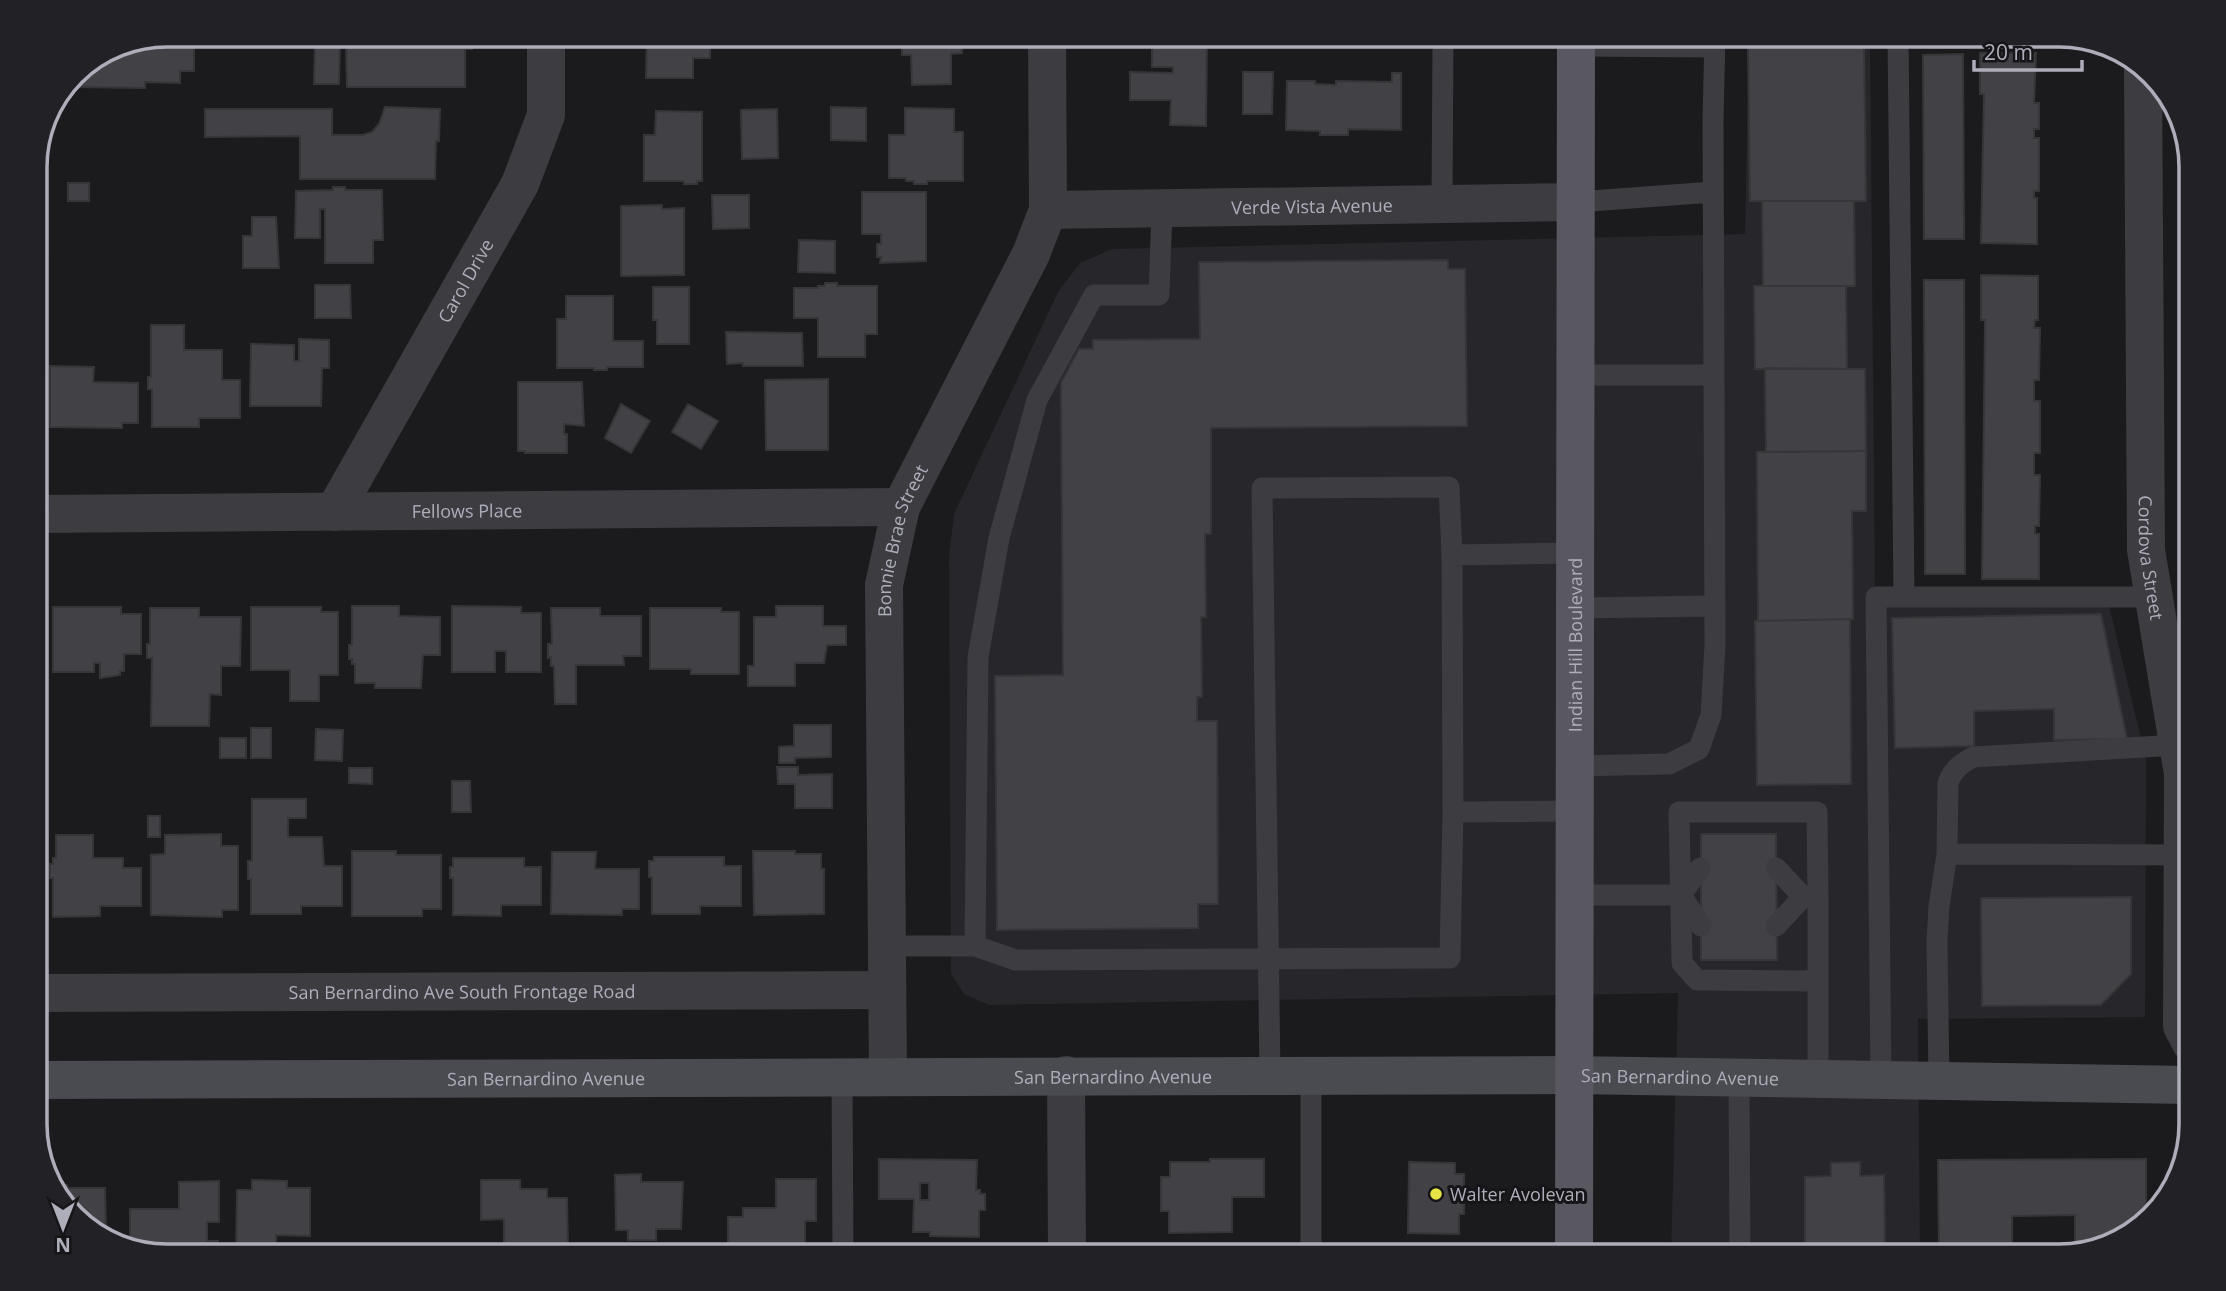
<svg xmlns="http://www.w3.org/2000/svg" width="2226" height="1291" font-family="'Open Sans',sans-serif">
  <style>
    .built { fill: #27262a }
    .green { fill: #242d28 }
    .building { fill: #424246; stroke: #363538; stroke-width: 2; fill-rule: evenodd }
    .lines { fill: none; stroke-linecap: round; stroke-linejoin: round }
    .lane { stroke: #3c3c41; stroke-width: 21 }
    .street { stroke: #3c3c41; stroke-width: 38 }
    .secondary { stroke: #4a4a51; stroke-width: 38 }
    .primary { stroke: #595860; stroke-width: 38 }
    .poi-dot { fill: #e8e447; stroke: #161518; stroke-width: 2.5 }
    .labels { text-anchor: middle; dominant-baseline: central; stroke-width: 6; stroke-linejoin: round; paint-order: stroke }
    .street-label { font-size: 18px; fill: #aeaebb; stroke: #161518 }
    .poi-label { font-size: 18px; fill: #aeaebb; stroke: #161518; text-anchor: start }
    .rim { fill: none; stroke: #aeaebb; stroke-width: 3.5 }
  </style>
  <rect width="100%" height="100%" fill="#1b1a1d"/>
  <path class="built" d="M1749 36H1870L1875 594 2107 597 2146 759 2145 1017 1918 1019 1920 1256H1671L1678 993 989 1005 964 994 951 974 949 557 954 514 1058 292 1080 263 1112 249 1745 234Z"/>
  <path class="green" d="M2187 148 2191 159V584L2189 576Z"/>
  <path class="building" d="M167 35H194V71H180V83L145 82V88L71 87 74 73 117 45Z
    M383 35H465V37H472V49H465V87H347L346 43H383Z
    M647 35H710V58H693V78H646Z
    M902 35H961L962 53 951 54V84L912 85 911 55H902Z
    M1152 35H1207L1206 126 1170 125 1171 100H1130V72L1173 73V67H1152Z
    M315 43 340 44 339 84H314Z
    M1864 46 1866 201H1750L1748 47Z
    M1980 53H2036L2034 103H2039V129H2034V138H2039V191H2034V198H2037V244L1981 243 1984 94H1980Z
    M1963 54 1964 239H1924L1923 55Z
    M1243 72H1273L1272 114H1243Z
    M1392 73H1401V130L1348 129V135H1320V131L1286 130 1287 81H1315V84L1336 85V81L1392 82Z
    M385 107 440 109 439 141H436L435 179H300V136L205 137V109H332V135H363L372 132 379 124Z
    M831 107 866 108V141L831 140Z
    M905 108 954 109V132H963V181H927V184H914V181H906V178H889V135H905Z
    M777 109 778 158 742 159 741 110Z
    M656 111 702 112V181H697V184H684V181H644V135H655Z
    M68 183H89V201H68Z
    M333 187H345V190H382L383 240H373V263H325V209H320V238H295L296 191 333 190Z
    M862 192H926V261L880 263 881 257H877V244H881V234H862Z
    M712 195H749V228L713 229Z
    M1762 201H1854L1855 286H1763Z
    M662 205V209L684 208V275L621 276V206Z
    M252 217H276L279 268H243V236H252Z
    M799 240 835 241V273L798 272Z
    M1448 260V269H1465L1467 426 1211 428V534H1205L1206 617H1201L1202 697H1197V721H1217L1218 904H1198V928L997 930 995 676 1063 675 1061 383 1079 349H1093V340L1200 339 1199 262Z
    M1981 275 2038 276V320H2035L2034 328H2040L2039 380H2034V401H2040V453H2034V475H2040L2039 526H2035V534H2039V579H1982L1985 320H1981Z
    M1924 280H1964L1965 574H1925Z
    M825 283H837V286H877V334H865V357H818V318H794V288H818V286H825Z
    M315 285H350L351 318H315Z
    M1754 286H1846L1847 369H1755Z
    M653 287H689V344H657V320H653Z
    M566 296H613V341H643V367H607V370H594V368H557V319H566Z
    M151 325H184V350H222V380H240V418H199V427H152V389H148V377H151Z
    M726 332 802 333 803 366H743V363L727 364Z
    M299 339 329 340V368H322L321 406H250L251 344 294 345V361H299Z
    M50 366 94 367 93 382 138 383V423H122V428L50 427Z
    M1765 368 1865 369 1866 451 1766 452Z
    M828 379V450H766L765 380Z
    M518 382H582L584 426 564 424V434H567V453H525V451H518Z
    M621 404 650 421 631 453 605 438Z
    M688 404 718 421 701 449 672 432Z
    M1866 451V511H1852L1853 619 1758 621 1757 452Z
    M35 606H41V661H35Z
    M352 606H399V616L440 617V655H423L421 688H375V683H355V664H352V659H349V645H352Z
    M452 606 521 607V613H541V672H506V651H495V672H452Z
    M776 606H823V626H846V645H827L824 663H795V686H748V666H754V617H776Z
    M53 607H121V614H141V654H124V671H120V675L100 678V663H94V672H53Z
    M251 607H321V612H338V675H319V701H290V670H251Z
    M150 608H199V617H241L240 666H221V695L210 694 209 726H151L152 658H147V644H150Z
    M551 608H600V616H641V656H623L624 665H576V704H555L554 666H551V657L548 658V644H552Z
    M650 608H721V612H739V674H691V669H650Z
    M2101 614 2127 739 2054 740V709L1974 711V746L1895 748 1892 618Z
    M1850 619 1851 784 1757 785 1755 621Z
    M794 725H831V757L795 758V763H779V747L794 746Z
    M251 728H271V758H251Z
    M316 729 343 730 342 761 315 760Z
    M220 738H246V758H220Z
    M777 767H798V775L832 774V808H795V784H778Z
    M349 768H372V784L349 783Z
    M452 781H470L471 812H452Z
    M252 799H306V818H288V837H322L324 866H342V906H301V914H251V879H248V861H252Z
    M148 816H160V837H148Z
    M221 834V846H238V910H222V917L151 915V855L165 854V835Z
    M1701 834H1776L1777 960H1701Z
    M56 835H93V858H123V868H141V906H100V916L53 917V878H50V864H53V858H56Z
    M35 842H41L42 918H35Z
    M352 851H396V855H441V909H422V916H352Z
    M753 851H795V854H821V869H824V914L754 915Z
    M552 852H596L595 869H639V909H622V915L551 914Z
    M654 857H724V866H741V906H700V914H652V877H649V861H654Z
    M453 858H524V867H541V905H501V916L453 915V878H450V867H453Z
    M2131 897V974L2101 1005 1982 1006 1981 898Z
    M879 1159 977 1160 976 1190H980V1194H985V1210H979V1237L930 1236V1232H913L914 1199H879ZM920 1183H929V1200H920Z
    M1210 1159H1264V1197H1232V1232L1169 1233V1211H1161V1177H1170V1162H1210Z
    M2146 1159V1217L2125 1238 2075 1252V1215L2012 1216V1256H1939L1938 1160Z
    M1409 1162 1455 1163V1174H1464V1214H1459V1234L1408 1233Z
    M1860 1162V1176L1884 1175 1885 1256H1805V1177L1831 1176V1163Z
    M641 1174V1182H683L681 1229H656V1240H628V1230H616L615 1175Z
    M776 1179H816V1221H805V1256H728V1217H743V1208H776Z
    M252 1180 287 1181V1188H310V1236L276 1235V1256H236L237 1190H252Z
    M481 1180H520V1189H547V1198H567L568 1251H578V1256H504V1219L481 1220Z
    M219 1181V1222H207V1241H218V1256H167L130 1246V1209H179V1182Z
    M67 1185 68 1188H105L106 1235 98 1236 53 1190H56V1186Z
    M423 1246V1256H342V1248Z"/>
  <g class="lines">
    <path class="lane" d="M1898 35 1904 596
      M1576 46 1715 47
      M1577 202 1713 192
      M1442 204 1443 35
      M1576 375H1713
      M1575 608 1714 606
      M2178 745 1973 757C1961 764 1953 769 1948 783L1947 854 2182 855
      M1574 766 1669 764 1699 749 1711 715 1715 645 1713 120 1715 35
      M1453 812 1574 811
      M1776 868 1803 897
      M1573 895H1681L1701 926
      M1681 895 1700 868
      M1776 926 1803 897H1818V1079
      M887 946H975L978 657 999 538 1037 400 1094 295H1159L1162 209
      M975 946 1016 960 1450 958 1453 812 1452 555
      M1818 981 1697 980 1682 963 1679 812H1817L1818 897
      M1270 1075 1262 488 1449 487 1452 555 1575 553
      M1311 1075V1256
      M842 1077 843 1256
      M1739 1078 1740 1256
      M1881 1080 1876 597H2152
      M1939 1081 1937 941 1939 906 1947 854"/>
    <g class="street">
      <path id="s1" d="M2143 70 2146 550 2183 774 2182 1026 2191 1043"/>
      <path id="s2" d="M1048 210 1577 202"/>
      <path id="s3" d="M334 512 520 184 546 115V35"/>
      <path id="s4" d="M35 514 901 507"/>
      <path id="s5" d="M35 993 887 990"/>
      <path d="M1066 1075 1067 1256"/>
      <path id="s6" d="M888 1077 884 585 901 507 1031 254 1048 210 1047 35"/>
    </g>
    <path class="secondary" id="s7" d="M35 1080 1573 1075 2191 1085"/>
    <path class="primary" id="s8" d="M1574 1256 1576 35"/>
  </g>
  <circle class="poi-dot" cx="1436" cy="1194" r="7"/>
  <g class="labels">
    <g class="street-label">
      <text stroke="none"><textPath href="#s2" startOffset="264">Verde Vista Avenue</textPath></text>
      <text stroke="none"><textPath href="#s3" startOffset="266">Carol Drive</textPath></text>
      <text stroke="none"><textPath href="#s4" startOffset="432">Fellows Place</textPath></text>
      <text stroke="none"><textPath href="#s6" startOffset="539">Bonnie Brae Street</textPath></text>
      <text stroke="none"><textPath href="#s1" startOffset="488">Cordova Street</textPath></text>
      <text stroke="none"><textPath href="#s8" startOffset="611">Indian Hill Boulevard</textPath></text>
      <text stroke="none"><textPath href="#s5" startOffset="427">San Bernardino Ave South Frontage Road</textPath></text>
      <text stroke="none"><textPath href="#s7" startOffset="1078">San Bernardino Avenue</textPath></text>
      <text stroke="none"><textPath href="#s7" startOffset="1645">San Bernardino Avenue</textPath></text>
      <text stroke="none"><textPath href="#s7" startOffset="511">San Bernardino Avenue</textPath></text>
    </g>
    <g class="poi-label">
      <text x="1450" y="1194">Walter Avolevan</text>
    </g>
  </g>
  <path d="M0 0H2226V1291H0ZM167 47H2059A120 120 0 0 1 2179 167V1124A120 120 0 0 1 2059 1244H167A120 120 0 0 1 47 1124V167A120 120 0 0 1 167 47Z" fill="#222125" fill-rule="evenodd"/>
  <path class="rim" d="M167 47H2059A120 120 0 0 1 2179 167V1124A120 120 0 0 1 2059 1244H167A120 120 0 0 1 47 1124V167A120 120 0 0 1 167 47Z"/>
  <g transform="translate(63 1228) rotate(180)" stroke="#161518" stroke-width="5" paint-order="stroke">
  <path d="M0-5L12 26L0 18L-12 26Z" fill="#aeaebb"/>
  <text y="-10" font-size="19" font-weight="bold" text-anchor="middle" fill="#aeaebb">N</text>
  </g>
  <path d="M1974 60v10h108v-10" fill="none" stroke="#aeaebb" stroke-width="3.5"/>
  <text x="1984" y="60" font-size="21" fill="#aeaebb" stroke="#161518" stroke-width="5" paint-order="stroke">20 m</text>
</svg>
